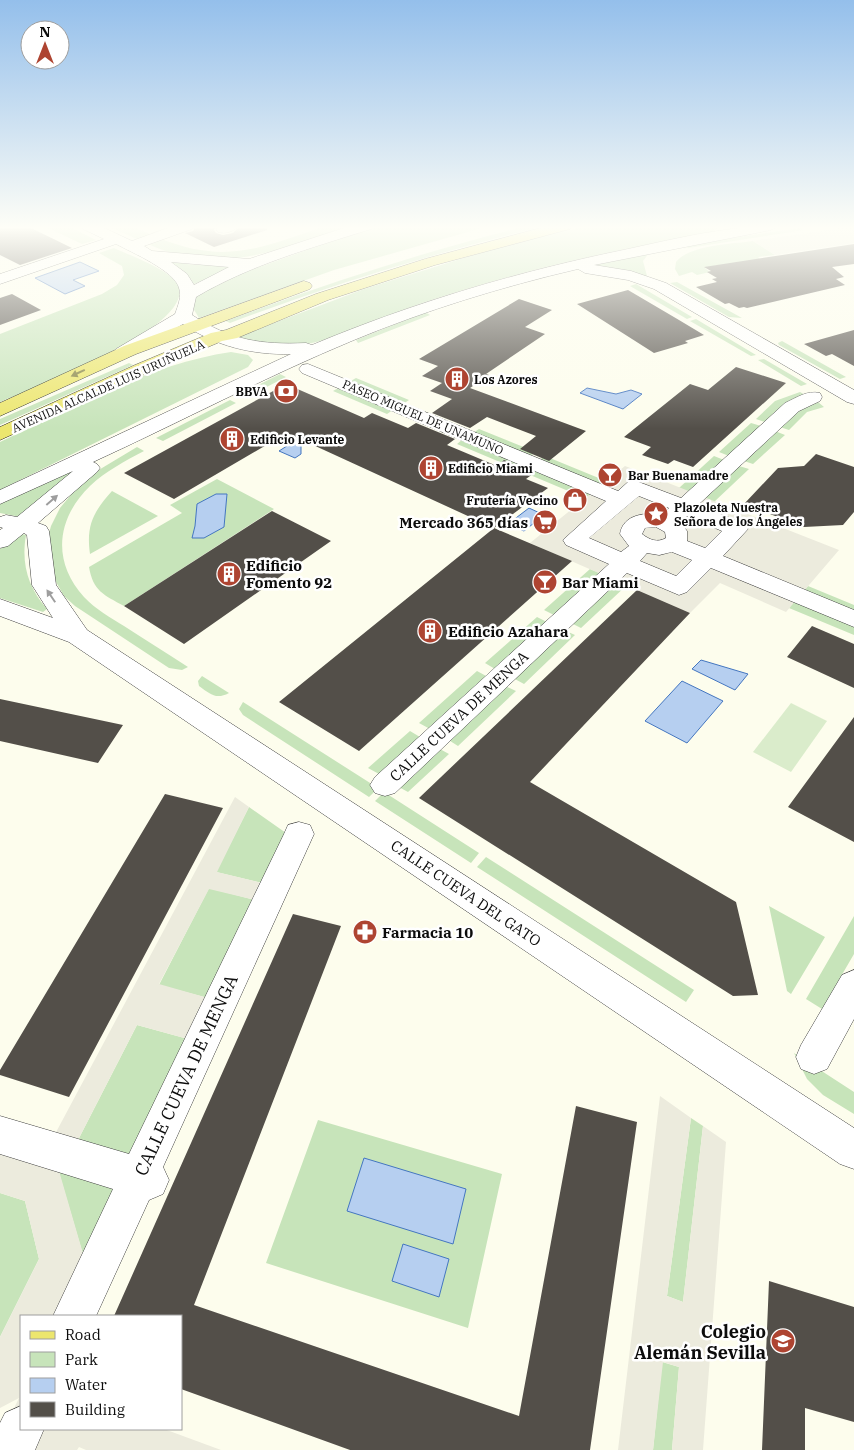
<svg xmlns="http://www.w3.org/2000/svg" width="854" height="1450" font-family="'IBM Plex Serif',serif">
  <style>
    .green { fill: #c7e4ba }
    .pitch { fill: #daeccb }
    .plaza { fill: #ecebdd; fill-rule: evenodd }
    .water { fill: #b6cff0; stroke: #4476c0 }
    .building { fill: #534f49 }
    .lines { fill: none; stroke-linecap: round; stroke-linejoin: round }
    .minor-casing { stroke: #3f3f3f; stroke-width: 1 }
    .major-casing { stroke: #1d1d1d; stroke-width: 1 }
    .minor { fill: #fff; fill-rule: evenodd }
    .major { fill: #ece66e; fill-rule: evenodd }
    .oneway { fill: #878442 }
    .oneway2 { fill: #9e9e9e }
    .labels { text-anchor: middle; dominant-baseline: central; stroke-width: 5; stroke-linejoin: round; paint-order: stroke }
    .far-poi-label { font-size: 12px; font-weight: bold; fill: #0c0c0c; stroke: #fff; text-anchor: start }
    .far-street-label { font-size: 12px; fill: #0c0c0c; stroke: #fff }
    .poi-label { font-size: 15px; font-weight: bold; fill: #0c0c0c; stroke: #fff; text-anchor: start }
    .street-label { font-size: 15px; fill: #0c0c0c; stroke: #fff }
    .near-street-label { font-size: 18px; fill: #0c0c0c; stroke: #fff }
    .near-poi-label { font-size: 18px; font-weight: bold; fill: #0c0c0c; stroke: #fff; text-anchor: end }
  </style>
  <rect width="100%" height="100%" fill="#fdfded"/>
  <path class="green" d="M44 226H68L96 240 82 244Z
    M107 226H132L152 235 137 239Z
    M325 226H350C282 249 219 277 148 244L159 238C225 265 262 248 325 226Z
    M373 226H489L334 270 199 318 193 308 196 297 210 285Z
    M527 226H544C438 252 333 284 230 323L226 321C325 284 425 251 527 226Z
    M585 226H722C703 240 665 242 642 246 568 260 494 279 422 303 386 316 350 335 312 343 286 348 260 342 234 338L364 289 486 251Z
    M800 228 804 230 688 248 684 245Z
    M753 241 775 255 758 257 761 260 724 267 718 265 705 268 710 272 697 275 692 272 679 276 675 269 676 262C689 245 732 244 753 241Z
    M114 248C129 255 174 271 179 287 191 329 32 388 0 402V334L102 294 117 285 124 275 122 266 99 253Z
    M649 253 643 261 647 276 642 277 615 268 592 265Z
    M162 260 194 265H240L194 284 185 272Z
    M677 282 742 318 729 317 670 283Z
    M636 284 692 317 687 319 630 286Z
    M425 312 430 315 358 343 356 340Z
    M696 319 756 355 751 356 690 321Z
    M782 341 846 377 840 379 779 345 778 343Z
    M231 352 248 355 253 360 248 367 0 490V442C75 407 149 364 231 352Z
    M764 359 807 384 801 386 758 360Z
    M129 363 133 365 0 425V419Z
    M280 374 286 377 251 395 245 392Z
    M356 378 409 400 403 404 349 382Z
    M340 387 393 410 387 414 333 391Z
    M800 392 807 396 765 422 756 419 775 401Z
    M230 400 236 403 163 441 156 438Z
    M818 402 824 407 807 412 789 430 780 427 798 410Z
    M751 423 761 426 729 456 719 452Z
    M479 429 536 452 530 456 473 433Z
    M775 431 785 435 753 464 744 461Z
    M463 439 521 464 514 468 457 444Z
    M137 447 144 451C125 461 106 471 90 486 56 519 52 562 84 597 95 609 111 618 124 626 145 640 167 653 188 667L182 670 169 668 75 606 64 596 51 573 48 537 51 526 60 508 79 485 92 474Z
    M545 456 606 481 600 486 539 460Z
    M714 456 724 460 689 492 679 488Z
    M739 466 749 469 714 502 705 498Z
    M73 467 77 468 21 517 0 513V504Z
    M529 467 591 494 585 498 523 472Z
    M217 479 274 509 124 606C104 595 93 591 89 567L182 513 170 505Z
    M112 491 158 516 90 554C86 526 93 512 112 491Z
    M22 534 26 535C21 564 28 587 47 609L43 612 0 598V549Z
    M590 569 600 573 554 615 544 610Z
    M617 581 627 585 581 628 571 623Z
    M808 586 854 605V613L803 592Z
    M794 601 854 627V635L789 608Z
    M537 617 547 622 495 669 485 663Z
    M564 630 575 635 524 684 513 678Z
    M477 671 488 677 430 729 419 723Z
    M202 676 229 693C216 700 210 694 199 686L198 681Z
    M505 686 516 691 458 746 447 739Z
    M243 702 378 788 369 797 243 715 239 709Z
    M410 731 420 737 379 774 368 768Z
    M438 748 449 754 408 792 397 786Z
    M384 792 479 853 471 863 375 801Z
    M249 807 286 833 262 883 216 872Z
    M486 857 694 990 686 1002 477 867Z
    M209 888 255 900 208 998 159 985Z
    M769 906 825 937 791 994 787 991Z
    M854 916V954L822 1009 806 999Z
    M137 1025 188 1039 131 1159 77 1142Z
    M794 1053 854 1092V1114L823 1095 807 1079Z
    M691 1118 703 1126 683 1302 667 1296Z
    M318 1120 502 1174 468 1328 266 1263Z
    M56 1163 120 1185 84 1258Z
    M0 1193 25 1201 39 1259 0 1337Z
    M662 1362 679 1367 672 1450H653Z"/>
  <path class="pitch" d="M791 703 827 721 791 772 753 752Z"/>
  <path class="plaza" d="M854 226V243L775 255 753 241Z
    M625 466 839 550 786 612 720 583 690 613 530 543Z
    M235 797 249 807 217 872 262 883 149 1180 86 1316H21V1429H164L221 1450H86L79 1447 77 1450H0V1437L19 1398 0 1408V1337L39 1259 25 1201 0 1193V1119L54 1136ZM209 889 255 900 208 998 159 984ZM137 1025 188 1039 131 1159 77 1142ZM57 1164 120 1185 84 1257Z
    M660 1096 691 1118 667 1296 683 1302 703 1126 726 1142 703 1450H672L679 1367 663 1362 653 1450H618Z"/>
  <path class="water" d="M80 262 99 271 73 280 85 286 65 294 35 278Z
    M587 388 616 394 631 390 642 394 623 409 580 393Z
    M298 439 305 443 301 445V454L295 458 279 451Z
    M216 494H227L224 527 204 538H192L195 526 197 504Z
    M529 508 544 515 524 531 508 524Z
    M701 660 748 674 735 690 692 669Z
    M682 681 723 701 687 743 645 721Z
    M364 1158 466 1189 453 1244 347 1211Z
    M403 1244 449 1259 439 1297 392 1281Z"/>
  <path class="building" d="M0 226H27L72 248 20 265 0 255Z
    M196 226H216L214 230 216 233 223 235 233 233 240 226H266L267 230 214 247 185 233 193 231Z
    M854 244V264L832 267 844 277 836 279 845 285 747 308 744 307 739 308 729 303 725 304 696 287 717 282 712 279 717 278 707 272 711 271 704 267Z
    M628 290 679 320 704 335 685 341 688 343 654 353 577 304Z
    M12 294 41 310 0 325V298Z
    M519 299 552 310 525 327 545 334 486 374 489 375 470 388 586 431 549 461 520 449 536 436 487 417 470 428 432 413 452 399 430 391 442 383 422 376 438 366 419 359Z
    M854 330V366L832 354 826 356 804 344Z
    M736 367 786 383 693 467 674 460 668 464 642 455 651 447 624 437 690 384 708 390Z
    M286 384 364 418 372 413 408 428 416 423 455 439 447 445 497 466 504 460 534 473 526 479 548 488 494 528 287 433 174 499 124 473Z
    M816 454 854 467V512L843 525 804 527 744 504 778 468 804 466Z
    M272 511 331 541 184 644 124 606Z
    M494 528 572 561 359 751 279 702Z
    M637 590 690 613 530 782 736 902 758 995 733 996 419 798Z
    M812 626 854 644V688L787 657Z
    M0 699 123 725 98 763 0 741Z
    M854 717V842L788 807Z
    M165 794 223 808 69 1097 0 1075V1070Z
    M293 914 341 926 194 1305 519 1416 576 1106 637 1122 590 1450H350L181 1389V1316H114Z
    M769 1281 854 1307V1422L805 1408V1450H762Z"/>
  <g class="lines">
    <defs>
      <path id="minor" d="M81 226H100L132 241 173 226H194L192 229 144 246 152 251 249 259 350 226H373L371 229C311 248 250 265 196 297L192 315C230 340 261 345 306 343L312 345C415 302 520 271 628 249 678 238 728 226 778 226L771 230 594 265 631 271 666 283 854 390V404L847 402 654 289 628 280 585 273 578 269C501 287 426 310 354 340 265 377 180 422 93 462L97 464 100 468 97 472 38 523 46 526 49 531 56 585 87 630 854 1128V1169L840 1164 69 642 0 616V599L53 618 32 585 27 535 24 533 8 546 0 548V530L3 528 0 527V517L6 515 17 517 73 471 0 504V490L291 354C252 355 215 346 183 324L128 357 122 358 116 357 113 353 116 349 175 314C178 306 182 296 179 288 175 271 131 252 116 244L0 284V274L104 239 83 229ZM171 262 229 267 194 285 187 274Z
        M218 226H238C234 232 225 234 218 232L216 229Z
        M308 364 618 491 628 482 636 481 681 498 785 403C796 398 807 390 820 393L822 397 820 401 799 411 698 505 745 524 748 529 723 556 854 610V627L711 568 687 592 679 595 627 573 395 793 385 796 375 793 370 785 375 777 609 564 566 545 563 540 606 501 302 373 299 369 302 365ZM639 496 669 508 662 515C646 512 623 514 620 534L629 546 621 552 589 538ZM687 516 722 531 705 548 687 541V531L680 522ZM656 527 665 532 666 538C657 543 650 540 642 534L645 528ZM672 552 692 560 676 576 640 561 647 553 659 555Z
        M299 822 310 825 314 834 163 1167 169 1180 163 1194 149 1200 96 1316H53L113 1189 0 1154V1116L129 1154 284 834 288 825Z
        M854 970V1019L827 1069 814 1074 801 1069 796 1057 801 1045 842 975Z
        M21 1406V1429H44L35 1450H0V1423L5 1413Z"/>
      <path id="major" d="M548 226H572L570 229 435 265 328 300 237 338 222 341 147 373 0 440V427L135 365 211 333 226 330 316 294 425 259Z
        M304 281 310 283 312 286 310 289 136 354 0 416V403L124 346Z"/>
    </defs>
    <use href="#minor" class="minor-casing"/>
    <use href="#major" class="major-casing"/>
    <use href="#minor" class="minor"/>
    <use href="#major" class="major"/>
  </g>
  <defs><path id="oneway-solid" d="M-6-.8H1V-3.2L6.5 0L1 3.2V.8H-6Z" transform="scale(1.25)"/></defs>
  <use class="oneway" href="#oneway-solid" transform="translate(78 373) rotate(155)"/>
  <g class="oneway2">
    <use href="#oneway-solid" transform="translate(52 500) rotate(-41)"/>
    <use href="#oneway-solid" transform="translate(51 596) rotate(-124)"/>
  </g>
  <linearGradient id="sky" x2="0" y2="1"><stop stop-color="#94bfeb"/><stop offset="0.53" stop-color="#fefef7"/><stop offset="1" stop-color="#fefef7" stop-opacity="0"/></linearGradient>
  <rect width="854" height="429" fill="url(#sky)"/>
  <defs>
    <symbol id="building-disc" viewBox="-11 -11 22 22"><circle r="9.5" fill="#ae4431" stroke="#fff"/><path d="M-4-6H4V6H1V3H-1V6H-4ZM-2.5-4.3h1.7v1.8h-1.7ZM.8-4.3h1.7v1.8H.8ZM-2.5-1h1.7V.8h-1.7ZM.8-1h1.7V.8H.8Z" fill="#fff"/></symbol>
    <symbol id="bank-disc" viewBox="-11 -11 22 22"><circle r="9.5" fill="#ae4431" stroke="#fff"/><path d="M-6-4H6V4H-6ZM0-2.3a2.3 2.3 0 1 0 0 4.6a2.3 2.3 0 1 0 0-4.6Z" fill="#fff"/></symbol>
    <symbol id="bar-disc" viewBox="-11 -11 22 22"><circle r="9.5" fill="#ae4431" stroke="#fff"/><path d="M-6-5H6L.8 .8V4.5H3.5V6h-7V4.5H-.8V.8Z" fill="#fff"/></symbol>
    <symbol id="shop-disc" viewBox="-11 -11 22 22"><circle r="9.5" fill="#ae4431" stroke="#fff"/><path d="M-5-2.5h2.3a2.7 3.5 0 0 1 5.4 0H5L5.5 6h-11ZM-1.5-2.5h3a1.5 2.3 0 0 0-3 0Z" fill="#fff"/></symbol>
    <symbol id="sight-disc" viewBox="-11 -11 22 22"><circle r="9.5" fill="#ae4431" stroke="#fff"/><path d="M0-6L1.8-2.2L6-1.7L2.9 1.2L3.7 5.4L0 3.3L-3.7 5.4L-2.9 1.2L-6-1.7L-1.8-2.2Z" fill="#fff"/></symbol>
    <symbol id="supermarket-disc" viewBox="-11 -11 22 22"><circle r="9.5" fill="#ae4431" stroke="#fff"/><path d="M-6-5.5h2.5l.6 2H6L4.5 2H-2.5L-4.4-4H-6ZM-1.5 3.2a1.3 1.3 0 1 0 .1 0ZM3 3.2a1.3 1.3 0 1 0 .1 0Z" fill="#fff"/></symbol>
    <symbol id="pharmacy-disc" viewBox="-11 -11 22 22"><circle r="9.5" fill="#ae4431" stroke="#fff"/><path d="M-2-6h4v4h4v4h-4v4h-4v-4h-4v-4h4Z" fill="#fff"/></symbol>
    <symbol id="school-disc" viewBox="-11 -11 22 22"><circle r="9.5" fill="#ae4431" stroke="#fff"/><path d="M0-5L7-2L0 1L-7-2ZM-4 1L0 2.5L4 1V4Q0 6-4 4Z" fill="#fff"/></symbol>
  </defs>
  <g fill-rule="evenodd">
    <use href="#building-disc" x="443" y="365" width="28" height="28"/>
    <use href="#bank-disc" x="272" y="377" width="28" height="28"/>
    <use href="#building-disc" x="218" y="425" width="28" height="28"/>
    <use href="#building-disc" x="417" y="454" width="28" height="28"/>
    <use href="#bar-disc" x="596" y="461" width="28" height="28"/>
    <use href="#shop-disc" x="561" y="486" width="28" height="28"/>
    <use href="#sight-disc" x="642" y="500" width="28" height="28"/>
    <use href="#supermarket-disc" x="531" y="508" width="28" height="28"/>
    <use href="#building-disc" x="215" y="560" width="28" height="28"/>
    <use href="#bar-disc" x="531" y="568" width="28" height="28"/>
    <use href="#building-disc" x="416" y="617" width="28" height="28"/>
    <use href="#pharmacy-disc" x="351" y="918" width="28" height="28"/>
    <use href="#school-disc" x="769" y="1327" width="28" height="28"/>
  </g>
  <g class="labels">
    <g class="far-poi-label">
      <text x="474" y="379">Los Azores</text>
      <text x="268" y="391" text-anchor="end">BBVA</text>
      <text x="250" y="439">Edificio Levante</text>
      <text x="448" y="468">Edificio Miami</text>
      <text x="628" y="475">Bar Buenamadre</text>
      <text x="558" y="500" text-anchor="end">Frutería Vecino</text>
      <text x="674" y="507">Plazoleta Nuestra<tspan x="674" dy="14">Señora de los Ángeles</tspan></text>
    </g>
    <g class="far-street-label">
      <text transform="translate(108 386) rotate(-24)">AVENIDA ALCALDE LUIS URUÑUELA</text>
      <text transform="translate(423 417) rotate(23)">PASEO MIGUEL DE UNAMUNO</text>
    </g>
    <g class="poi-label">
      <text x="528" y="522" text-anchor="end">Mercado 365 días</text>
      <text x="246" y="565">Edificio<tspan x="246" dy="17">Fomento 92</tspan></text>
      <text x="562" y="582">Bar Miami</text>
      <text x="448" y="631">Edificio Azahara</text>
      <text x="382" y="932">Farmacia 10</text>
    </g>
    <g class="street-label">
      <text transform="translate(459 716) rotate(-43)">CALLE CUEVA DE MENGA</text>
      <text transform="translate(466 893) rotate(34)">CALLE CUEVA DEL GATO</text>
    </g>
    <g class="near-street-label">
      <text transform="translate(186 1075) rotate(-65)">CALLE CUEVA DE MENGA</text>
    </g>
    <g class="near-poi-label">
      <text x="766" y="1331">Colegio<tspan x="766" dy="21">Alemán Sevilla</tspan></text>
    </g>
  </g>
  <rect x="20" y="1315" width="162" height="115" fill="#ffffff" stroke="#9e9e9e"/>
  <rect x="30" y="1331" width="25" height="8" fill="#ece66e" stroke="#9e9e9e"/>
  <text x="65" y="1340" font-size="15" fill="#0c0c0c">Road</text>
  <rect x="30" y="1352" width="25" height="15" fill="#c7e4ba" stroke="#9e9e9e"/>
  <text x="65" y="1365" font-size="15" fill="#0c0c0c">Park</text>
  <rect x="30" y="1378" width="25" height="15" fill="#b6cff0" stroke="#9e9e9e"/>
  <text x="65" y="1390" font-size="15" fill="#0c0c0c">Water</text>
  <rect x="30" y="1402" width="25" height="15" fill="#534f49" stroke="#9e9e9e"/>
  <text x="65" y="1415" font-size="15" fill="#0c0c0c">Building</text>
  <g transform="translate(45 45)"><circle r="24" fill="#ffffff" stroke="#9e9e9e"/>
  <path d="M0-4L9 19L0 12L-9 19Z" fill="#ae4431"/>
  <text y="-8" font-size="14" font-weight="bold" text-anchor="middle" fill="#0c0c0c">N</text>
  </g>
</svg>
